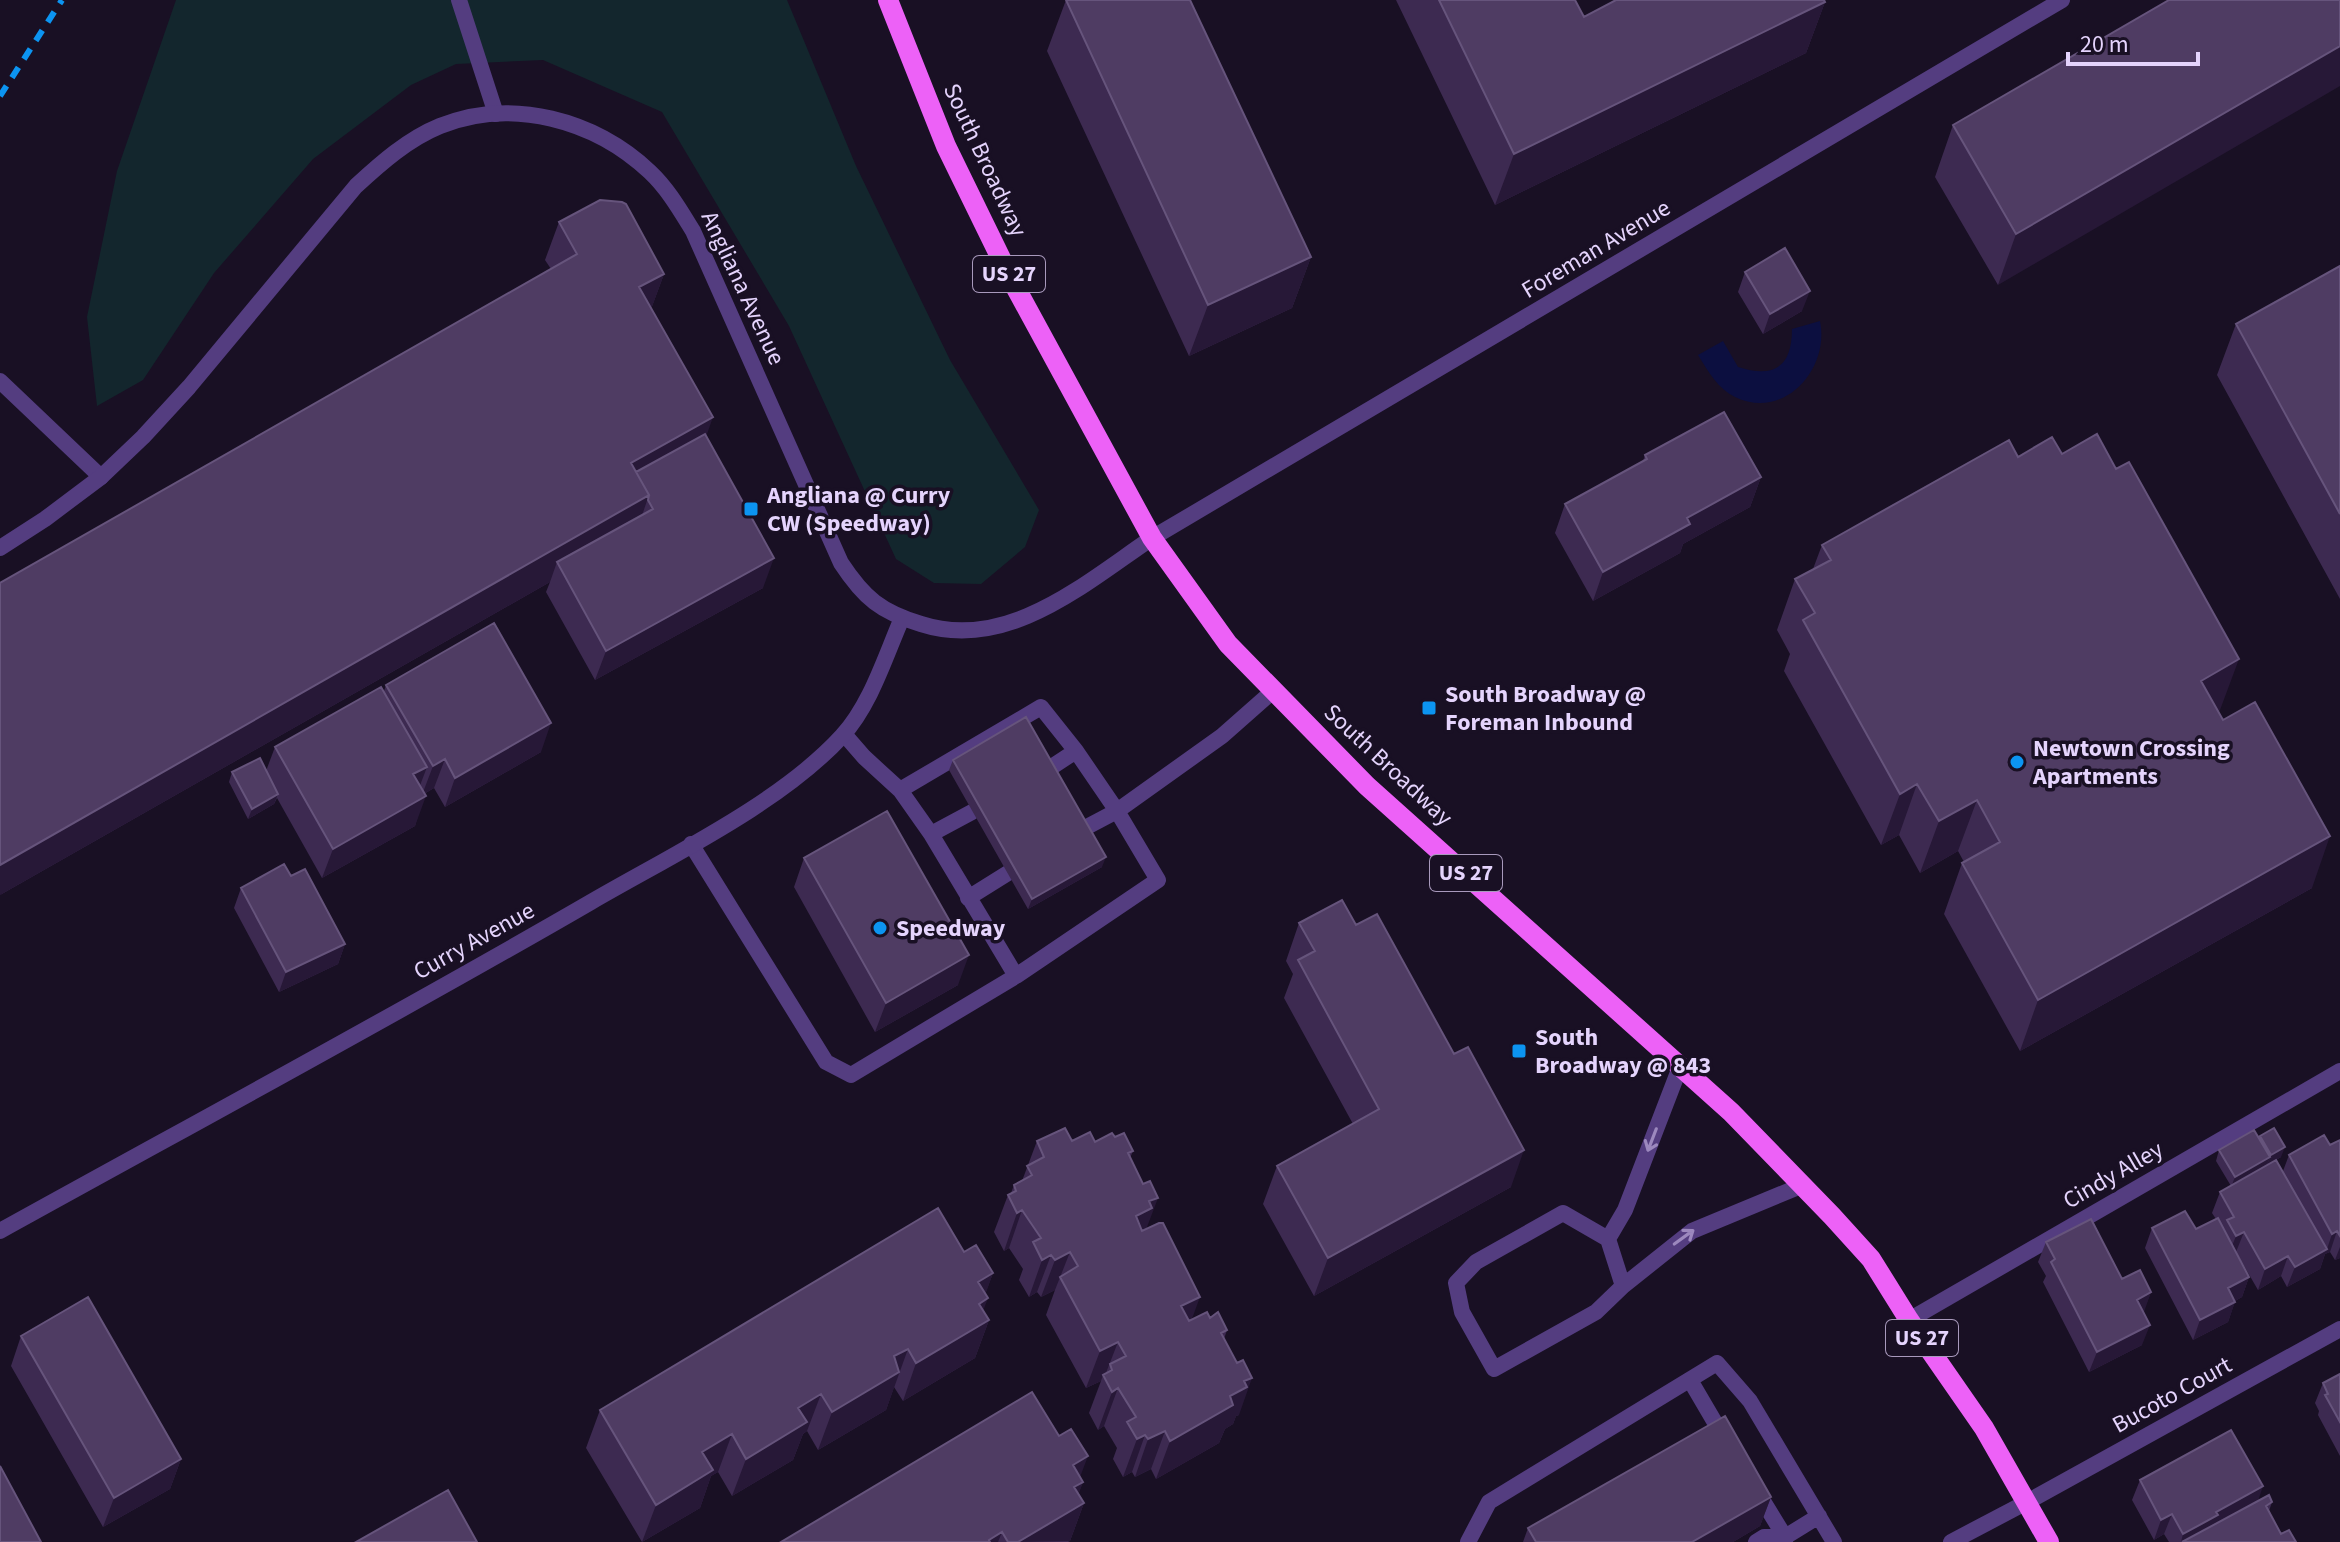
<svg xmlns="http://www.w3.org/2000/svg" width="2340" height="1542" font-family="'Source Sans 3',sans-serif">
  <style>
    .green { fill: #13262d }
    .water { fill: #0c0f40 }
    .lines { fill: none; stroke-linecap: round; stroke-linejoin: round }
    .service { stroke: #543d80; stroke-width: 16 }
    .minor { stroke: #543d80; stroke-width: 16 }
    .primary { stroke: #ed61f7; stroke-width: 20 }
    .rail { stroke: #0c94f1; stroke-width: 6; stroke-dasharray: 12 10; stroke-linecap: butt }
    .wall { fill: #3d2a51 }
    .shaded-wall { fill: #271837 }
    .building { fill: #4f3c63; stroke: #66547c; stroke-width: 2 }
    .oneway { stroke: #9c88be }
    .poi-dot { fill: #0c94f1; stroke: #191024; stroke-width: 3 }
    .labels { text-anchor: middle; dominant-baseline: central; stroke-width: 7; stroke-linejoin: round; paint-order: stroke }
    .shield { fill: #191024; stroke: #a899bc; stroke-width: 2 }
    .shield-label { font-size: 22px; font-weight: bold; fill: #e5d4fd }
    .street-label { font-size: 24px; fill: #e5d4fd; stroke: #191024 }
    .poi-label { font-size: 24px; font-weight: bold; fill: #e5d4fd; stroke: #191024; text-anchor: start }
  </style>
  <rect width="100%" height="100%" fill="#191024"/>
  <path class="green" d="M176 0H787L856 166 950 360 1039 510 1025 547 981 584 934 583 896 559 789 326 662 112 543 60 456 64 411 85 313 159 214 273 143 380 97 406 87 317 117 171Z"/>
  <path class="water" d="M1820 321C1830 369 1784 421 1735 397 1718 389 1708 371 1698 355L1723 341 1738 367C1773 378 1792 368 1792 329Z"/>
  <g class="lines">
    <path class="service" d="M459 0 496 114
      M0 381 101 477
      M844 734 864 757 900 790 931 834 1016 976
      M1047 770 1076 751
      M900 790 1041 707 1076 751 1117 811 1081 830
      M931 834 972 812
      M691 844 826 1062 851 1075 1016 976 1158 880 1117 811 1222 736 1273 691
      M968 898 1008 873
      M1563 1213 1608 1239 1623 1286 1596 1312 1494 1369 1462 1312 1456 1283 1476 1262Z
      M1608 1239 1625 1210 1680 1067
      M1623 1286 1692 1231 1803 1185
      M1690 1380 1724 1438
      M1755 1488 1785 1537V1542
      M1468 1542 1489 1502 1717 1363 1750 1401 1834 1542
      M1756 1542 1764 1537H1785L1819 1516
      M1951 1542 2027 1502"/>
    <path class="minor" d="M0 548 45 519 101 477 143 437 189 387 356 186C381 163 408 139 440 126 512 97 595 120 650 172 668 189 680 210 693 231L841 563C864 598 881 612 921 624 1008 652 1085 583 1152 538L2062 0
      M0 1231C197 1122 396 1015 591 902 670 856 781 803 842 736 871 704 885 657 902 618
      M1909 1320 2340 1071
      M2027 1502 2340 1329"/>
    <path class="primary" d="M888 0 946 146 1011 279 1152 538 1228 644 1367 786 1731 1112 1832 1216 1871 1259 1909 1320 1984 1428 2049 1542"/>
    <path class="rail" d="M0 96 62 0"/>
  </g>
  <path class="wall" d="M1066 0 1311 257 1292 308 1189 356 1047 51Z
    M1396 0H1575L1584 17 1825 2 1806 53 1495 205Z
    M2169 0 1998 285 1935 177 1953 125Z
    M559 222 664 274 651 309 706 436 763 588 595 680 546 592 550 582 0 895 551 269 545 260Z
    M2340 266V599L2217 375 2236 324Z
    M1745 272 1802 311 1763 334 1738 292Z
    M2062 454 2220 710 2218 711 2312 888 2020 1051 1944 914 1962 863 1964 862 1958 851 1920 873 1899 835 1881 845 1784 671 1790 654 1777 630 1795 579 1813 569 1822 545 2018 457Z
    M1645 455 1761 477 1750 507 1683 544 1680 553 1593 601 1555 533 1565 504 1643 461Z
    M386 685 541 752 445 807 434 788 424 794 415 826 322 878 277 798 274 804 248 819 229 782 232 772 266 771 275 747 384 691Z
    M953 760 1102 867 1028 909 949 770Z
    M804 858 958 985 875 1032 794 887Z
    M291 876 345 944 338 964 279 992 234 908 241 888Z
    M1299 923 1356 925 1511 1187 1314 1296 1263 1204 1277 1166 1353 1124 1284 998 1293 974 1286 961Z
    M2260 1136 2281 1157 2266 1166 2283 1171 2289 1155 2330 1145 2340 1140V1258L2335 1260 2330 1252 2325 1254 2320 1269 2287 1287 2281 1276 2258 1290 2236 1252 2249 1277 2242 1297 2235 1301 2228 1322 2193 1340 2145 1248 2152 1228 2196 1229 2216 1219 2212 1213 2220 1192 2231 1186 2216 1161 2219 1150 2259 1138Z
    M1037 1141 1095 1142 1133 1151 1130 1158 1147 1229 1191 1320 1210 1318 1227 1330 1224 1339 1239 1415 1236 1416 1233 1424 1225 1429 1219 1443 1156 1479 1151 1469 1135 1477 1132 1472 1123 1477 1113 1459 1117 1448 1104 1426 1098 1430 1089 1413 1101 1381 1086 1388 1046 1315 1055 1290 1041 1297 1037 1292 1029 1297 1019 1280 1023 1269 1009 1248 1004 1251 994 1232 1008 1195 1011 1193 1014 1185 1022 1181Z
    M2046 1242 2151 1292 2143 1312 2142 1345 2089 1372 2043 1282 2046 1276 2038 1262Z
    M964 1252 993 1273 985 1294 983 1311 989 1320 975 1358 903 1401 894 1387 886 1410 818 1450 807 1431 803 1434 793 1460 732 1496 718 1472 711 1476 700 1508 642 1542 586 1448 600 1410Z
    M21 1336 181 1459 170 1489 103 1527 11 1366Z
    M2340 1374V1456L2318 1415 2319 1411 2315 1403 2323 1383Z
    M1080 1477 1083 1482 1078 1494 1084 1503 1070 1541 1068 1542H781Z
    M2140 1480 2258 1501 2272 1502 2269 1511 2281 1534 2296 1542H2169L2164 1534 2154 1540 2132 1500Z
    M1771 1497 1760 1526 1733 1542H1523L1528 1528Z"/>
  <path class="shaded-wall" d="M1825 2 1806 53 1495 205 1514 154Z
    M2340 46V86L1998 285 2016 234Z
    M1311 257 1292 308 1189 356 1208 305Z
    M664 274 650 312 639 287Z
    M1810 291 1802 311 1763 334 1770 314Z
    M713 417 700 454 641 488 631 463Z
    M1761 477 1750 507 1683 544 1680 553 1593 601 1603 572 1687 518Z
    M649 495 636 533 557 562 550 582 0 895V865Z
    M774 558 763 588 595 680 606 651Z
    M2239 659 2220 710 2183 732 2201 681Z
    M551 723 541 752 445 807 455 778Z
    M445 759 434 788 422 795 433 766Z
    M427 767 416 796 413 774Z
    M1917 784 1899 835 1881 845 1900 794Z
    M278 794 274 804 248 819 252 809Z
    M426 796 415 826 322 878 333 849Z
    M1977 800 1958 851 1920 873 1939 821Z
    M2330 836 2312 888 2020 1051 2038 1000Z
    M1106 857 1102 867 1028 909 1032 899Z
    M345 944 338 964 279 992 286 972Z
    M969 955 958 985 875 1032 886 1003Z
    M2285 1147 2281 1157 2267 1165 2271 1155Z
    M1524 1150 1511 1187 1314 1296 1328 1258Z
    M2270 1157 2266 1167 2231 1187 2235 1177Z
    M1158 1198 1144 1235 1136 1216 1149 1201Z
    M1022 1210 1009 1248 1004 1251 1017 1213Z
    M2337 1231 2330 1252 2325 1254 2320 1269 2287 1287 2295 1267 2327 1249 2332 1234Z
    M2244 1232 2236 1252 2228 1256 2236 1236Z
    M2340 1247V1258L2335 1260Z
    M1070 1252 1055 1290 1041 1297 1055 1260Z
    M1051 1255 1037 1292 1029 1297 1042 1260Z
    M2288 1256 2281 1276 2258 1290 2265 1269Z
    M993 1273 983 1301 988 1298 977 1327 989 1320 975 1358 903 1401 916 1363 978 1282Z
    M2249 1277 2242 1297 2221 1309 2228 1288Z
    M2151 1292 2144 1312 2129 1320 2137 1300Z
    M1200 1297 1186 1335 1181 1306Z
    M2235 1302 2228 1322 2193 1340 2200 1320Z
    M2150 1325 2142 1345 2089 1372 2097 1352Z
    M1118 1342 1104 1378 1103 1375 1101 1381 1086 1388 1100 1351Z
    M908 1349 886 1410 818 1450 832 1412 894 1356Z
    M1252 1378 1239 1415 1236 1416 1233 1424 1225 1429 1219 1443 1156 1479 1170 1441 1230 1396 1244 1381Z
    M1118 1388 1104 1426 1098 1430 1112 1392Z
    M821 1394 807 1431 803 1434 793 1460 732 1496 746 1459 798 1408Z
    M1165 1431 1151 1469 1135 1477 1148 1439Z
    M732 1434 718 1472 711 1476 700 1508 642 1542 656 1505 702 1452Z
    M1145 1435 1132 1472 1123 1477 1137 1439Z
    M1088 1456 1077 1485 1083 1482 1073 1510 1084 1503 1070 1541 1018 1542 1073 1465Z
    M181 1459 170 1489 103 1527 114 1498Z
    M2263 1486 2256 1507 2181 1542 2183 1534 2216 1512Z
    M1771 1497 1760 1526 1733 1542H1692Z
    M2172 1514 2164 1534 2154 1540 2161 1520Z
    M1002 1532 998 1542H988L989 1540Z"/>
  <path class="building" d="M1066 0H1190L1311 257 1208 305Z
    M1439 0H1575L1584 17 1616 0H1824L1825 2 1514 154Z
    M2169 0H2340V46L2016 234 1953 125Z
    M600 200 622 202 626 204 664 274 639 287 713 417 631 463 649 495 0 865V583L577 254 559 222Z
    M1785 248 1810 291 1770 314 1745 272Z
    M2340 266V514L2236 324Z
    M1724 412 1761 477 1687 518 1690 524 1603 572 1565 504 1647 459 1645 455Z
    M705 434 774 558 606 651 557 562 653 509 648 500 649 495 636 472Z
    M2097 434 2116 469 2129 462 2239 659 2201 681 2223 720 2255 702 2330 836 2038 1000 1962 863 2000 842 1977 800 1939 821 1917 784 1900 794 1803 620 1815 613 1795 579 1831 560 1822 545 2009 440 2018 457 2052 437 2062 454Z
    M494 623 551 723 455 778 445 759 433 766 386 685Z
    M381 687 427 767 413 774 426 796 333 849 275 747Z
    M1026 717 1106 857 1032 899 953 760Z
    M260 758 278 794 252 809 232 772Z
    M887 811 969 955 886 1003 804 858Z
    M284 864 291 876 305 869 345 944 286 972 241 888Z
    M1342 900 1356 925 1377 914 1454 1054 1468 1047 1524 1150 1328 1258 1277 1166 1379 1109 1298 960 1315 951 1299 923Z
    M1065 1128 1072 1141 1090 1132 1095 1142 1112 1133 1115 1137 1124 1133 1133 1151 1128 1153 1143 1184 1150 1181 1158 1198 1149 1201 1152 1208 1136 1216 1142 1231 1159 1223H1163L1200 1297 1181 1306 1189 1321 1207 1312 1210 1318 1218 1312 1227 1330 1221 1333 1237 1363 1243 1360 1252 1378 1244 1381 1247 1387 1230 1396 1233 1405 1170 1441 1165 1431 1148 1439 1145 1435 1137 1439 1127 1422 1136 1417 1118 1388 1112 1392 1103 1375 1112 1370 1110 1364 1126 1356 1118 1342 1100 1351 1060 1277 1078 1266 1070 1252 1055 1260 1051 1255 1042 1260 1033 1242 1041 1238 1022 1210 1017 1213 1008 1195 1016 1191 1014 1185 1032 1175 1027 1166 1044 1157 1037 1141Z
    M2274 1128 2285 1147 2271 1155 2260 1136Z
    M2254 1130 2270 1157 2235 1177 2219 1150Z
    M2324 1135 2330 1145 2340 1140V1236L2337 1231 2332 1234 2289 1155Z
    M2276 1160 2327 1249 2295 1267 2288 1256 2265 1269 2244 1232 2236 1236 2227 1220 2234 1217 2220 1192Z
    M938 1208 964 1252 976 1245 993 1273 978 1282 988 1298 979 1304 989 1320 916 1363 908 1349 894 1356 899 1372 832 1412 821 1394 798 1408 807 1422 746 1459 732 1434 702 1452 713 1470 656 1505 600 1410Z
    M2185 1211 2196 1229 2218 1218 2249 1277 2228 1288 2235 1302 2200 1320 2152 1228Z
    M2091 1219 2122 1279 2140 1270 2151 1292 2137 1300 2150 1325 2097 1352 2051 1262 2055 1259 2046 1242Z
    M88 1297 181 1459 114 1498 21 1336Z
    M2340 1374V1422L2325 1395 2328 1394 2323 1383Z
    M1032 1392 1059 1436 1071 1429 1088 1456 1073 1465 1083 1482 1074 1487 1084 1503 1018 1542H1008L1002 1532 989 1540 990 1542H781Z
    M1725 1416 1771 1497 1692 1542H1536L1528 1528Z
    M2231 1430 2263 1486 2216 1512 2218 1515 2183 1534 2172 1514 2161 1520 2140 1480Z
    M0 1466 41 1542H0Z
    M448 1490 477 1542H356Z
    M2269 1495 2272 1502 2266 1506 2281 1534 2289 1530 2296 1542H2182Z"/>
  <defs><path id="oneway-shaft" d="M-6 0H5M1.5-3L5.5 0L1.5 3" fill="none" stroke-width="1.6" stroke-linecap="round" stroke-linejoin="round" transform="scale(2)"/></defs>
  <g class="oneway">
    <use href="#oneway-shaft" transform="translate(1652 1140) rotate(111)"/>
    <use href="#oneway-shaft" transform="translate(1684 1237) rotate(-36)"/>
  </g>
  <g class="poi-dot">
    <rect x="743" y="501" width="16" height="16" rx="4"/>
    <rect x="1421" y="700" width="16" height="16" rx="4"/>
    <circle cx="2017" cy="762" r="8"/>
    <circle cx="880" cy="928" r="8"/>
    <rect x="1511" y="1043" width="16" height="16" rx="4"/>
  </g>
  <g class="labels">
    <g class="shield">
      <rect x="973" y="256" width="72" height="36" rx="6"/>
      <rect x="1430" y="855" width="72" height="36" rx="6"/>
      <rect x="1886" y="1320" width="72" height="36" rx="6"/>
    </g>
    <g class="shield-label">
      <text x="1009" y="274">US 27</text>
      <text x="1466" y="873">US 27</text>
      <text x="1922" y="1338">US 27</text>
    </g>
    <g class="street-label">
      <text transform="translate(985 160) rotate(65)">South Broadway</text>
      <text transform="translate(1596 249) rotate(-31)">Foreman Avenue</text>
      <text transform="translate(743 288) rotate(65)">Angliana Avenue</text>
      <text transform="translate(1388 765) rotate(43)">South Broadway</text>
      <text transform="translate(474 941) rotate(-29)">Curry Avenue</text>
      <text transform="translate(2113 1175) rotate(-30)">Cindy Alley</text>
      <text transform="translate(2172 1395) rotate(-29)">Bucoto Court</text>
    </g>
    <g class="poi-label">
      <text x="767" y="495">Angliana @ Curry<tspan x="767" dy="28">CW (Speedway)</tspan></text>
      <text x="1445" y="694">South Broadway @<tspan x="1445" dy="28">Foreman Inbound</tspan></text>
      <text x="2033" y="748">Newtown Crossing<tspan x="2033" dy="28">Apartments</tspan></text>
      <text x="896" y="928">Speedway</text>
      <text x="1535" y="1037">South<tspan x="1535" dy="28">Broadway @ 843</tspan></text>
    </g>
  </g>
  <path d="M2068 52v12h130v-12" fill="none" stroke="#e5d4fd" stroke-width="4"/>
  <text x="2080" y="52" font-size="24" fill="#e5d4fd" stroke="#191024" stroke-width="6" paint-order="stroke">20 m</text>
</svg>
